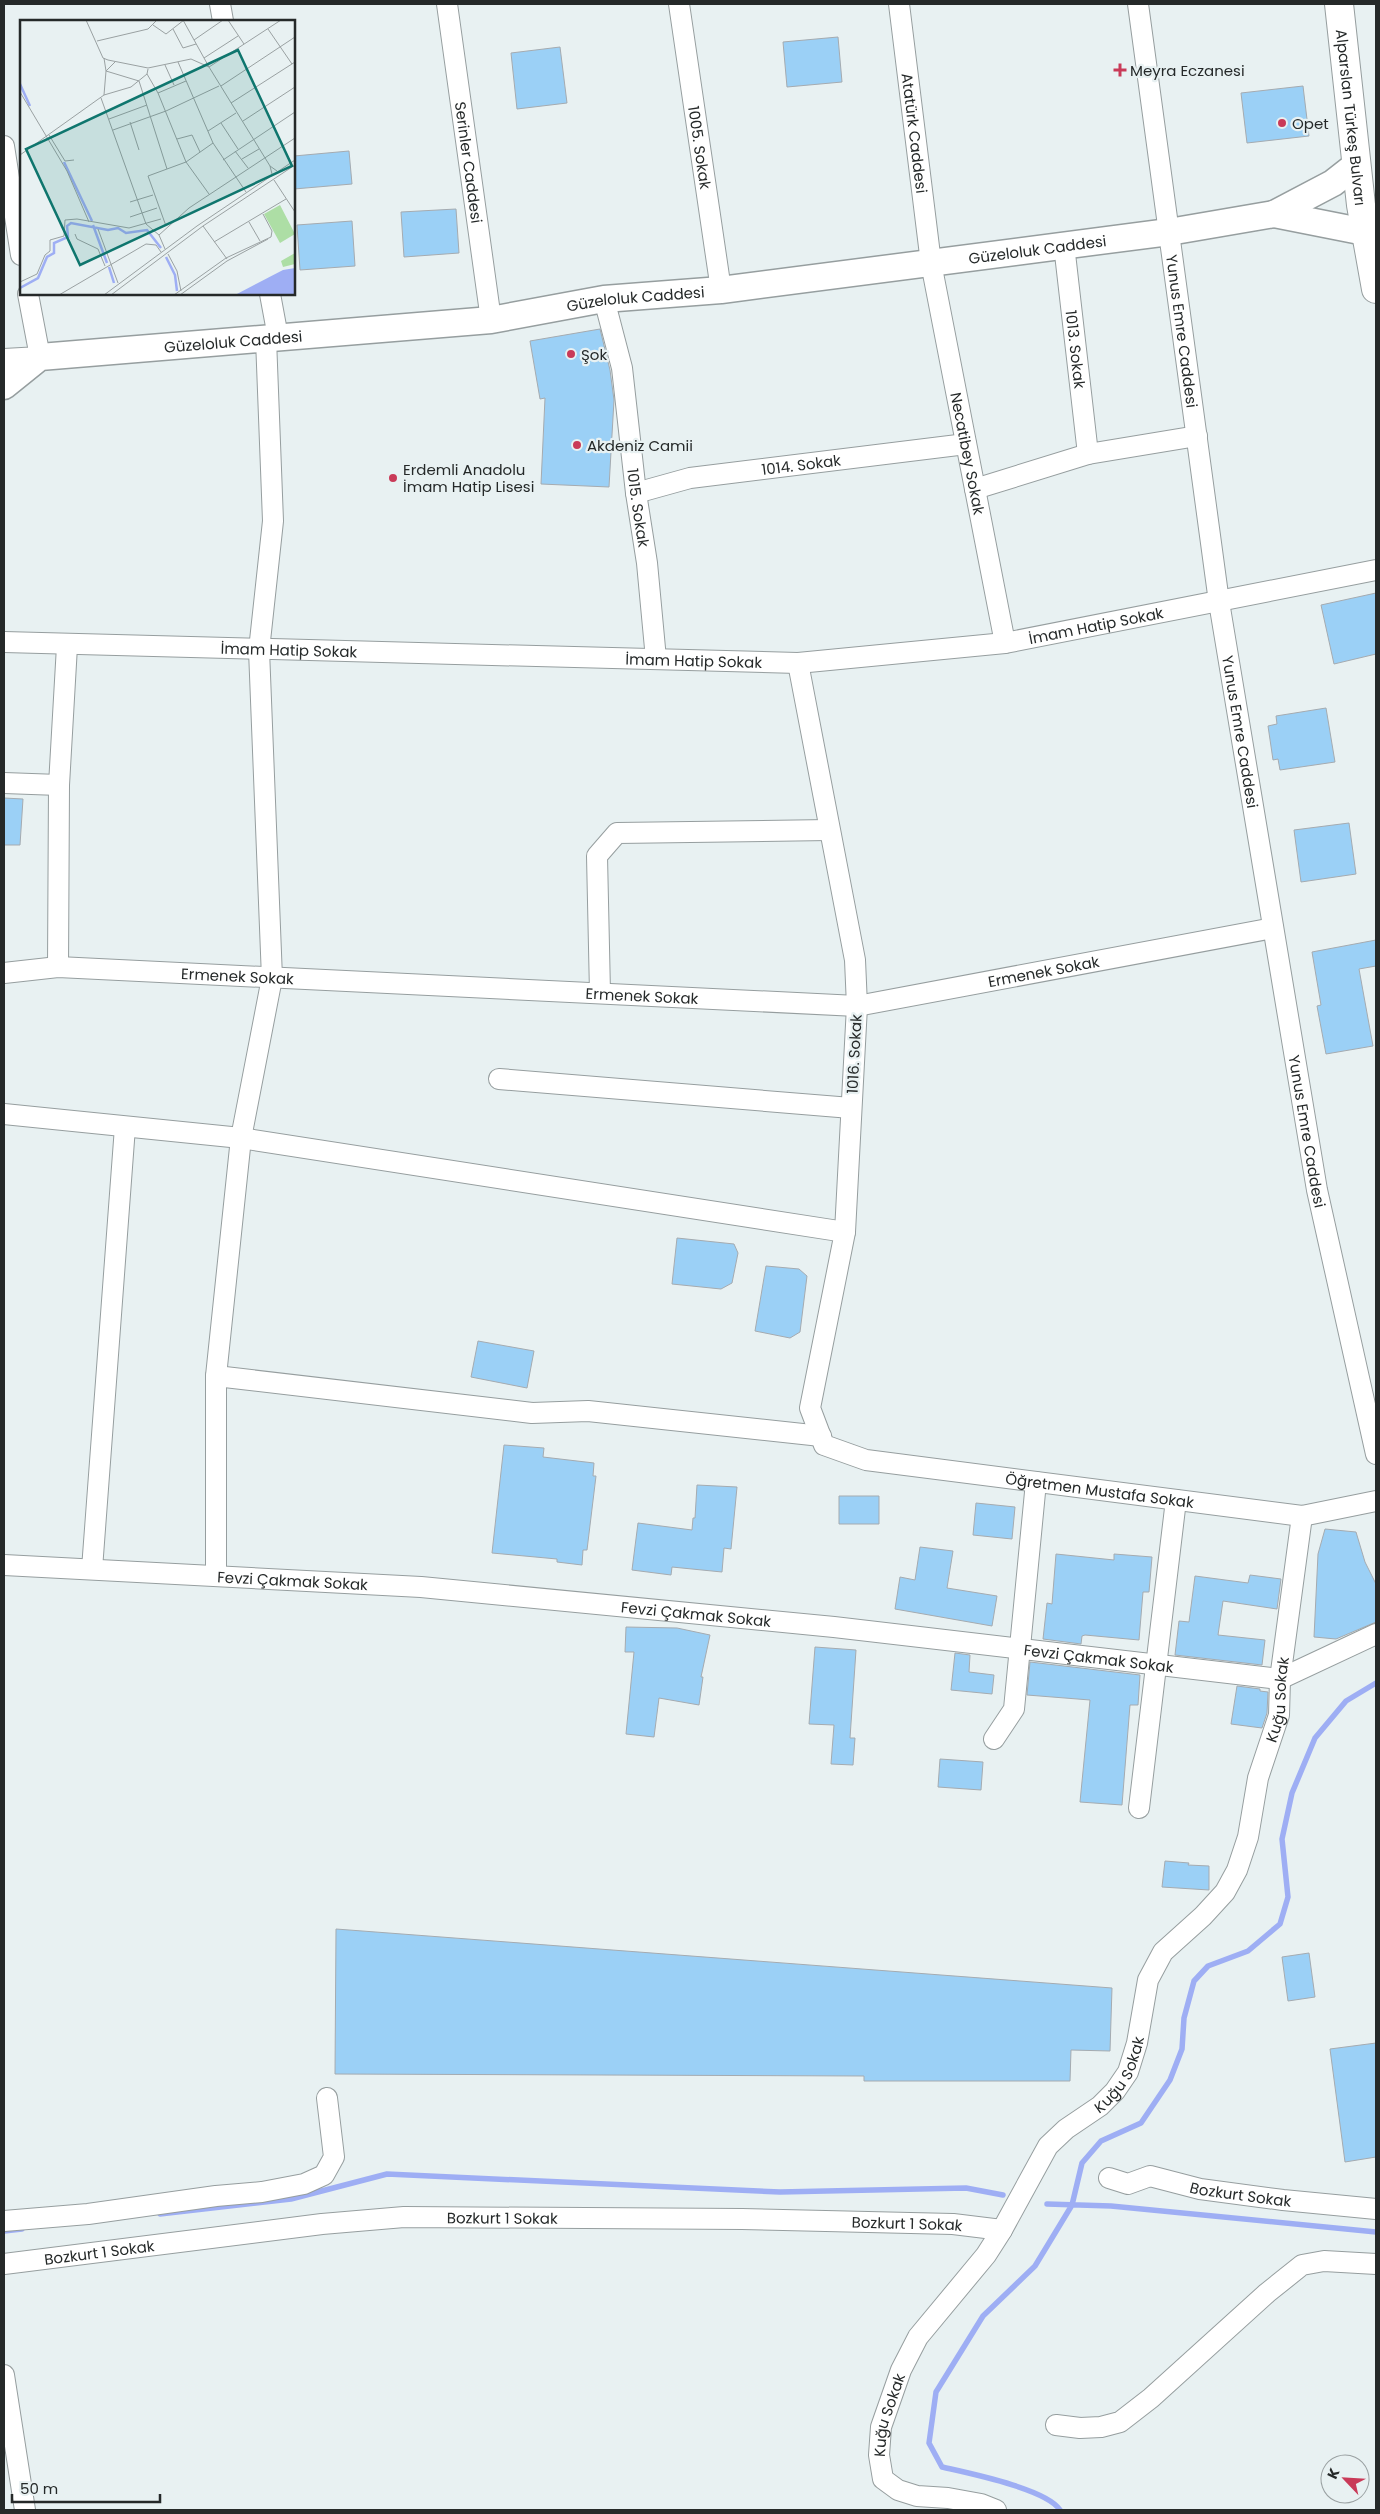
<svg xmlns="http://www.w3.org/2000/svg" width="1380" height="2514" font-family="Poppins,sans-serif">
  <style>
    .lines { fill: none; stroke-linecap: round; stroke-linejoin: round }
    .stream { stroke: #9eaef4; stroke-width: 5.5 }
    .building { fill: #9bd0f6; stroke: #a5abb0 }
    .minor-casing { stroke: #969e9f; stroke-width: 22 }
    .major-casing { stroke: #969e9f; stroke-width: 29 }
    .highway-casing { stroke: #969e9f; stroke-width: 30 }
    .minor { stroke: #fff; stroke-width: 20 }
    .major { stroke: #fff; stroke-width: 26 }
    .highway { stroke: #fff; stroke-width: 28 }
    .poi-dot { fill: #c93a58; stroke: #e8f1f2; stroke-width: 2 }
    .labels { text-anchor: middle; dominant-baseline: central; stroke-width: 4.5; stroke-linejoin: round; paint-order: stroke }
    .poi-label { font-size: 15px; fill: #252929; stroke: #e8f1f2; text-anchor: start }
    .street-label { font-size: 15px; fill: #252929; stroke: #e8f1f2 }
    .inset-river { fill: none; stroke: #9eaef4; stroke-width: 2.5 }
    .inset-road { fill: none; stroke: #9aa1a2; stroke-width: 1 }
    .view { fill: #0f766e; fill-opacity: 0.15; stroke: #0f766e; stroke-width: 2.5 }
    .inset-edge { fill: none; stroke: #252929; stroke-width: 2.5 }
  </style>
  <rect width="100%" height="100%" fill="#e8f1f2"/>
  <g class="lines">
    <path class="stream" d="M1047 2204 1111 2206 1376 2232
      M160 2214 291 2199 387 2174 780 2192 966 2188 1003 2195
      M4 2231 22 2229
      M1060 2510C1047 2489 968 2473 942 2467L929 2443 936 2392 983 2316 1035 2266 1072 2205 1082 2163 1101 2141 1141 2123 1170 2080 1182 2049 1184 2018 1194 1981 1208 1966 1248 1951 1280 1924 1288 1897 1282 1839 1292 1793 1315 1738 1346 1701 1376 1683"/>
  </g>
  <path class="building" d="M838 37 842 82 787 87 783 42Z
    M560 47 567 103 517 109 511 53Z
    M1303 86 1309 136 1247 143 1241 93Z
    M349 151 352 184 294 189V156Z
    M456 209 459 253 404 257 401 212Z
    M352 221 355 266 300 270 297 225Z
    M600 329 610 370 614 400 609 487 541 484 545 398 540 399 530 341Z
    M1376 593V654L1334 664 1321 605Z
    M1326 708 1335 762 1280 770 1278 759 1273 760 1268 726 1277 724 1276 716Z
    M4 798 23 799 20 845H4Z
    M1349 823 1356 874 1301 882 1294 830Z
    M1376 940V966L1359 969 1373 1046 1326 1054 1317 1006 1321 1005 1312 952Z
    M677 1238 734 1244 738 1253 732 1283 721 1289 672 1284Z
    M766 1266 799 1269 807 1276 800 1332 790 1338 755 1331Z
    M478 1341 534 1351 527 1388 471 1377Z
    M504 1445 544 1448 543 1457 594 1463 593 1476H596L587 1550H583L582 1565 557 1562V1559L492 1553Z
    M697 1485 737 1487 731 1549 724 1548 722 1572 672 1567 671 1575 632 1570 638 1523 692 1530 693 1518H695Z
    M839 1496H879V1524H839Z
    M976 1503 1015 1507 1012 1539 973 1535Z
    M1325 1529 1356 1532 1365 1562 1376 1584V1622L1336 1639 1314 1637 1318 1554Z
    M920 1547 953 1551 947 1588 997 1596 992 1626 895 1609 900 1577 915 1580Z
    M1056 1554 1114 1560V1554L1152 1557 1149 1592H1143L1139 1640 1085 1635 1082 1636 1081 1644 1043 1639 1047 1603 1052 1604Z
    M1250 1575 1281 1579 1277 1609 1223 1601 1218 1635 1265 1640 1262 1665 1175 1655 1179 1621 1189 1622 1195 1576 1248 1583Z
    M626 1627 677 1628 710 1635 701 1677H703L699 1705 659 1698 654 1737 626 1734 634 1652H625Z
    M815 1647 856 1650 850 1738H855L853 1765 831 1764 834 1725 809 1724Z
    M955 1653 970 1655 969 1672 994 1675 992 1694 951 1690Z
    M1030 1662 1140 1675 1138 1705H1130L1122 1805 1080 1802 1090 1700 1027 1695Z
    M1237 1686 1260 1689V1691L1268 1692 1267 1713 1262 1728 1231 1724Z
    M940 1759 983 1762 981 1790 938 1787Z
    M1165 1861 1189 1863 1188 1865 1209 1866V1890L1162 1887Z
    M336 1929 1112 1988 1110 2051 1071 2050 1070 2081H864V2076L335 2074Z
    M1309 1953 1315 1997 1288 2001 1282 1957Z
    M1376 2043V2157L1345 2162 1330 2049Z"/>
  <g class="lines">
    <defs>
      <g id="minor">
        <path d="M220 4 223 21"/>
        <path id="s1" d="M447 4 491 320"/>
        <path id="s2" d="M679 4 721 290"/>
        <path id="s3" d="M899 4 931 263 1005 643"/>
        <path id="s4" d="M1138 4 1219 602 1317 1190 1376 1454"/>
        <path d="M4 146 21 255"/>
        <path id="s5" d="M1064 245 1088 454"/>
        <path d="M270 294 278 337"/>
        <path id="s6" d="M604 299 622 368 636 493 647 563 656 659"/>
        <path d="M4 359 40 357 28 294"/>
        <path d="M975 489 1088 454 1197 436"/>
        <path id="s7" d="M636 493 690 478 966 444"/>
        <path id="s8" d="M4 642 798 663 1005 643 1376 570"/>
        <path id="s9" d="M798 663 855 960 857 1006 845 1232 810 1408 824 1445 866 1460 1302 1516 1376 1501"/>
        <path d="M4 783 59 785"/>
        <path d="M58 967 59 785 67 646"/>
        <path id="s10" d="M4 973 58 967 857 1006 1273 928"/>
        <path d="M600 993 597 856 617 833 829 830"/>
        <path d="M499 1079 851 1108"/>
        <path d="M4 1114 241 1138 845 1232"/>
        <path d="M216 1376 532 1413 588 1411 821 1436"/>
        <path id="s11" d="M4 1565 421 1587 834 1627 1280 1679 1376 1634"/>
        <path d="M92 1569 125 1127"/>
        <path d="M216 1576V1376L241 1138 272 978 259 650 273 521 266 339"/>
        <path d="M994 1739 1014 1709 1036 1482"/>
        <path d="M1139 1808 1176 1500"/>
        <path id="s12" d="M1109 2178 1128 2184 1150 2176 1200 2189 1283 2200 1376 2209"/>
        <path d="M4 2221 88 2214 216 2196 262 2192 304 2184 324 2175 334 2157 327 2098"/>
        <path id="s13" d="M4 2264 322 2224 404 2217 742 2219 953 2224 1002 2230"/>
        <path d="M4 2375 25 2510"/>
        <path d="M1056 2425 1080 2428 1101 2427 1120 2422 1151 2398 1267 2293 1302 2265 1324 2261 1376 2264"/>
        <path id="s14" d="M996 2510 981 2504 948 2498 917 2496 898 2490 883 2479 879 2455 881 2427 901 2370 918 2337 986 2255 1002 2230 1048 2146 1066 2129 1100 2106 1115 2091 1128 2072 1137 2043 1148 1980 1163 1952 1203 1916 1225 1892 1237 1870 1248 1837 1258 1778 1279 1715 1280 1679 1302 1516"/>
      </g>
      <g id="major">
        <path d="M1356 165 1333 183 1274 214 1365 232"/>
        <path id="s15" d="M4 386 40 357 491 320 604 299 721 290 1169 232 1274 214"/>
      </g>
      <g id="highway">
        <path id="s16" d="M1339 4 1361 205 1376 289"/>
      </g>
    </defs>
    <use href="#minor" class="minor-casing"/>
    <use href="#major" class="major-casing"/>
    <use href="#highway" class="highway-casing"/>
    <use href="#minor" class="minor"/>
    <use href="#major" class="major"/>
    <use href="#highway" class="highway"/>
  </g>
  <g class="poi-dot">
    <path d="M1117.5 62.5h5v5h5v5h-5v5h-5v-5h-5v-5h5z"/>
    <circle cx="1282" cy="123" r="5"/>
    <circle cx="571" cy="354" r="5"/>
    <circle cx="577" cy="445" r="5"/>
    <circle cx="393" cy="478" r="5"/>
  </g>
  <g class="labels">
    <g class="poi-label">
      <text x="1130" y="70">Meyra Eczanesi</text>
      <text x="1292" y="123">Opet</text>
      <text x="581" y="354">Şok</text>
      <text x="587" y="445">Akdeniz Camii</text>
      <text x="403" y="469">Erdemli Anadolu<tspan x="403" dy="17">İmam Hatip Lisesi</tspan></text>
    </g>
    <g class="street-label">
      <text stroke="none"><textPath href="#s16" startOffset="114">Alparslan Türkeş Bulvarı</textPath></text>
      <text stroke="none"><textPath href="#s3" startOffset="130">Atatürk Caddesi</textPath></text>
      <text stroke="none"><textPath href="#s2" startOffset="145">1005. Sokak</textPath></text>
      <text stroke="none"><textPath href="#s1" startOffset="160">Serinler Caddesi</textPath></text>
      <text stroke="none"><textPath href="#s15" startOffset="1050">Güzeloluk Caddesi</textPath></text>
      <text stroke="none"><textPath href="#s15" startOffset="645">Güzeloluk Caddesi</textPath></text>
      <text stroke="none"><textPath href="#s4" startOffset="330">Yunus Emre Caddesi</textPath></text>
      <text stroke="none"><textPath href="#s15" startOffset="240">Güzeloluk Caddesi</textPath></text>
      <text stroke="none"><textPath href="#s5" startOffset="105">1013. Sokak</textPath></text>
      <text stroke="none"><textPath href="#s3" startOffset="455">Necatibey Sokak</textPath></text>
      <text stroke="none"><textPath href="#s7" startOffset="168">1014. Sokak</textPath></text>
      <text stroke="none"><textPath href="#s6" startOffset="212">1015. Sokak</textPath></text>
      <text stroke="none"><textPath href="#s8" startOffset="1095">İmam Hatip Sokak</textPath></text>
      <text stroke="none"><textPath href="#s8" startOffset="285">İmam Hatip Sokak</textPath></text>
      <text stroke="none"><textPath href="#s8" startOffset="690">İmam Hatip Sokak</textPath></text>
      <text stroke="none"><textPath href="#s4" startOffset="735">Yunus Emre Caddesi</textPath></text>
      <text stroke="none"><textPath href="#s10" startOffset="1044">Ermenek Sokak</textPath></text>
      <text stroke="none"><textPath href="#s10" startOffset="234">Ermenek Sokak</textPath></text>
      <text stroke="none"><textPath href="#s10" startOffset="639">Ermenek Sokak</textPath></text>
      <text transform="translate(854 1054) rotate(-87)">1016. Sokak</text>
      <text stroke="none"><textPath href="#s4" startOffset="1140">Yunus Emre Caddesi</textPath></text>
      <text stroke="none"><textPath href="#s9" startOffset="1074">Öğretmen Mustafa Sokak</textPath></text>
      <text stroke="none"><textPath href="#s11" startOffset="289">Fevzi Çakmak Sokak</textPath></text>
      <text stroke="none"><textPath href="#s11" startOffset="694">Fevzi Çakmak Sokak</textPath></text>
      <text stroke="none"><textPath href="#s11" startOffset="1099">Fevzi Çakmak Sokak</textPath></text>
      <text stroke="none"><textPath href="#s14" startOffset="1025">Kuğu Sokak</textPath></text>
      <text stroke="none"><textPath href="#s14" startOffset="605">Kuğu Sokak</textPath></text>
      <text stroke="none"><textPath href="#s12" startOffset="136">Bozkurt Sokak</textPath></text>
      <text stroke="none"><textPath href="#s13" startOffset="501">Bozkurt 1 Sokak</textPath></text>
      <text stroke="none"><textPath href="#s13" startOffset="906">Bozkurt 1 Sokak</textPath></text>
      <text stroke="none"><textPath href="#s13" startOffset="96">Bozkurt 1 Sokak</textPath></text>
      <text stroke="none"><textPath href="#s14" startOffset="185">Kuğu Sokak</textPath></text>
    </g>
  </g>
  <g transform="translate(20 20)">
    <rect width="275" height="275" fill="#e8f1f2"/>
    <path d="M260 185 275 214 260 223 244 194ZM275 233V244L263 247 261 241Z" fill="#addea5"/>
    <path d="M275 248V275H215L263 250Z" fill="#9eaef4"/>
    <path class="inset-river" d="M0 64 10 86M44 142 72 201M73 205 87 243M146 237 155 255 157 271M89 247 94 263M0 268 18 258 27 237 34 233V223L48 217 47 206 51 203 88 210 98 208 106 213 127 210 141 228"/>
    <path class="inset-road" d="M66 0 83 38 88 40 128 48 171 39 189 47 250 146M163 0 189 47 261 0M208 0 224 24M133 5 146 14 164 0M153 9 163 28 176 24M248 9 272 44M174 20 203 0M77 21 128 9 137 0M84 38 86 51 119 61 147 149M184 38 218 16M158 42 193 123 226 172M145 45 154 65M128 49 127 54 138 73 166 142 189 174M201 66 275 17M0 72 47 151 69 202M138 73 166 61M84 75 111 67 127 54M81 78 126 204 139 215 145 229M211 83 275 42M89 99 127 85M223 101 275 67M110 102 119 130M201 103 218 129M93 110 146 91 199 66M188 111 216 93M29 115 45 141 54 140M157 119 172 115 180 132M215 131 228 148M0 135 84 75 86 51 95 42M222 139 239 129M203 140 275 92M252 154 250 146 257 151M254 160 275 192M110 182 133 175M243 194 252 211 251 217M110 197 137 188M229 202 240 221M146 206 128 156 166 142 193 123M183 206 207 239M78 209 98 263M55 214 57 219 78 229 85 246M139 215 169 188 275 118M194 222 266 179M148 234 157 251 161 271M0 262 17 254 25 235 30 231V220L44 216 45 200 57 199 109 208 141 199M39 275 126 224 136 225 141 232M84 275 177 206 275 140M91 275 183 206 275 145M154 275 206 238 251 217M160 275 207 241 248 219"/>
    <path class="view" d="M218 30 272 146 60 245 6 129Z"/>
    <rect width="275" height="275" class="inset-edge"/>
  </g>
  <rect width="1380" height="2514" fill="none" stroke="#252929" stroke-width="10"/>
  <g transform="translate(1345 2479) rotate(295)"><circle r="24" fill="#e8f1f2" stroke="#9aa1a2"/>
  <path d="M0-4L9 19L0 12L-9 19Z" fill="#c93a58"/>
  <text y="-8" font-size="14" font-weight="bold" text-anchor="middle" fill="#252929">K</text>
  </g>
  <path d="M12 2494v8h148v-8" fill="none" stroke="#252929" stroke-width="2.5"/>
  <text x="20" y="2494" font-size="15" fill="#252929" stroke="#e8f1f2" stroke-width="4" paint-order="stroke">50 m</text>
</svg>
